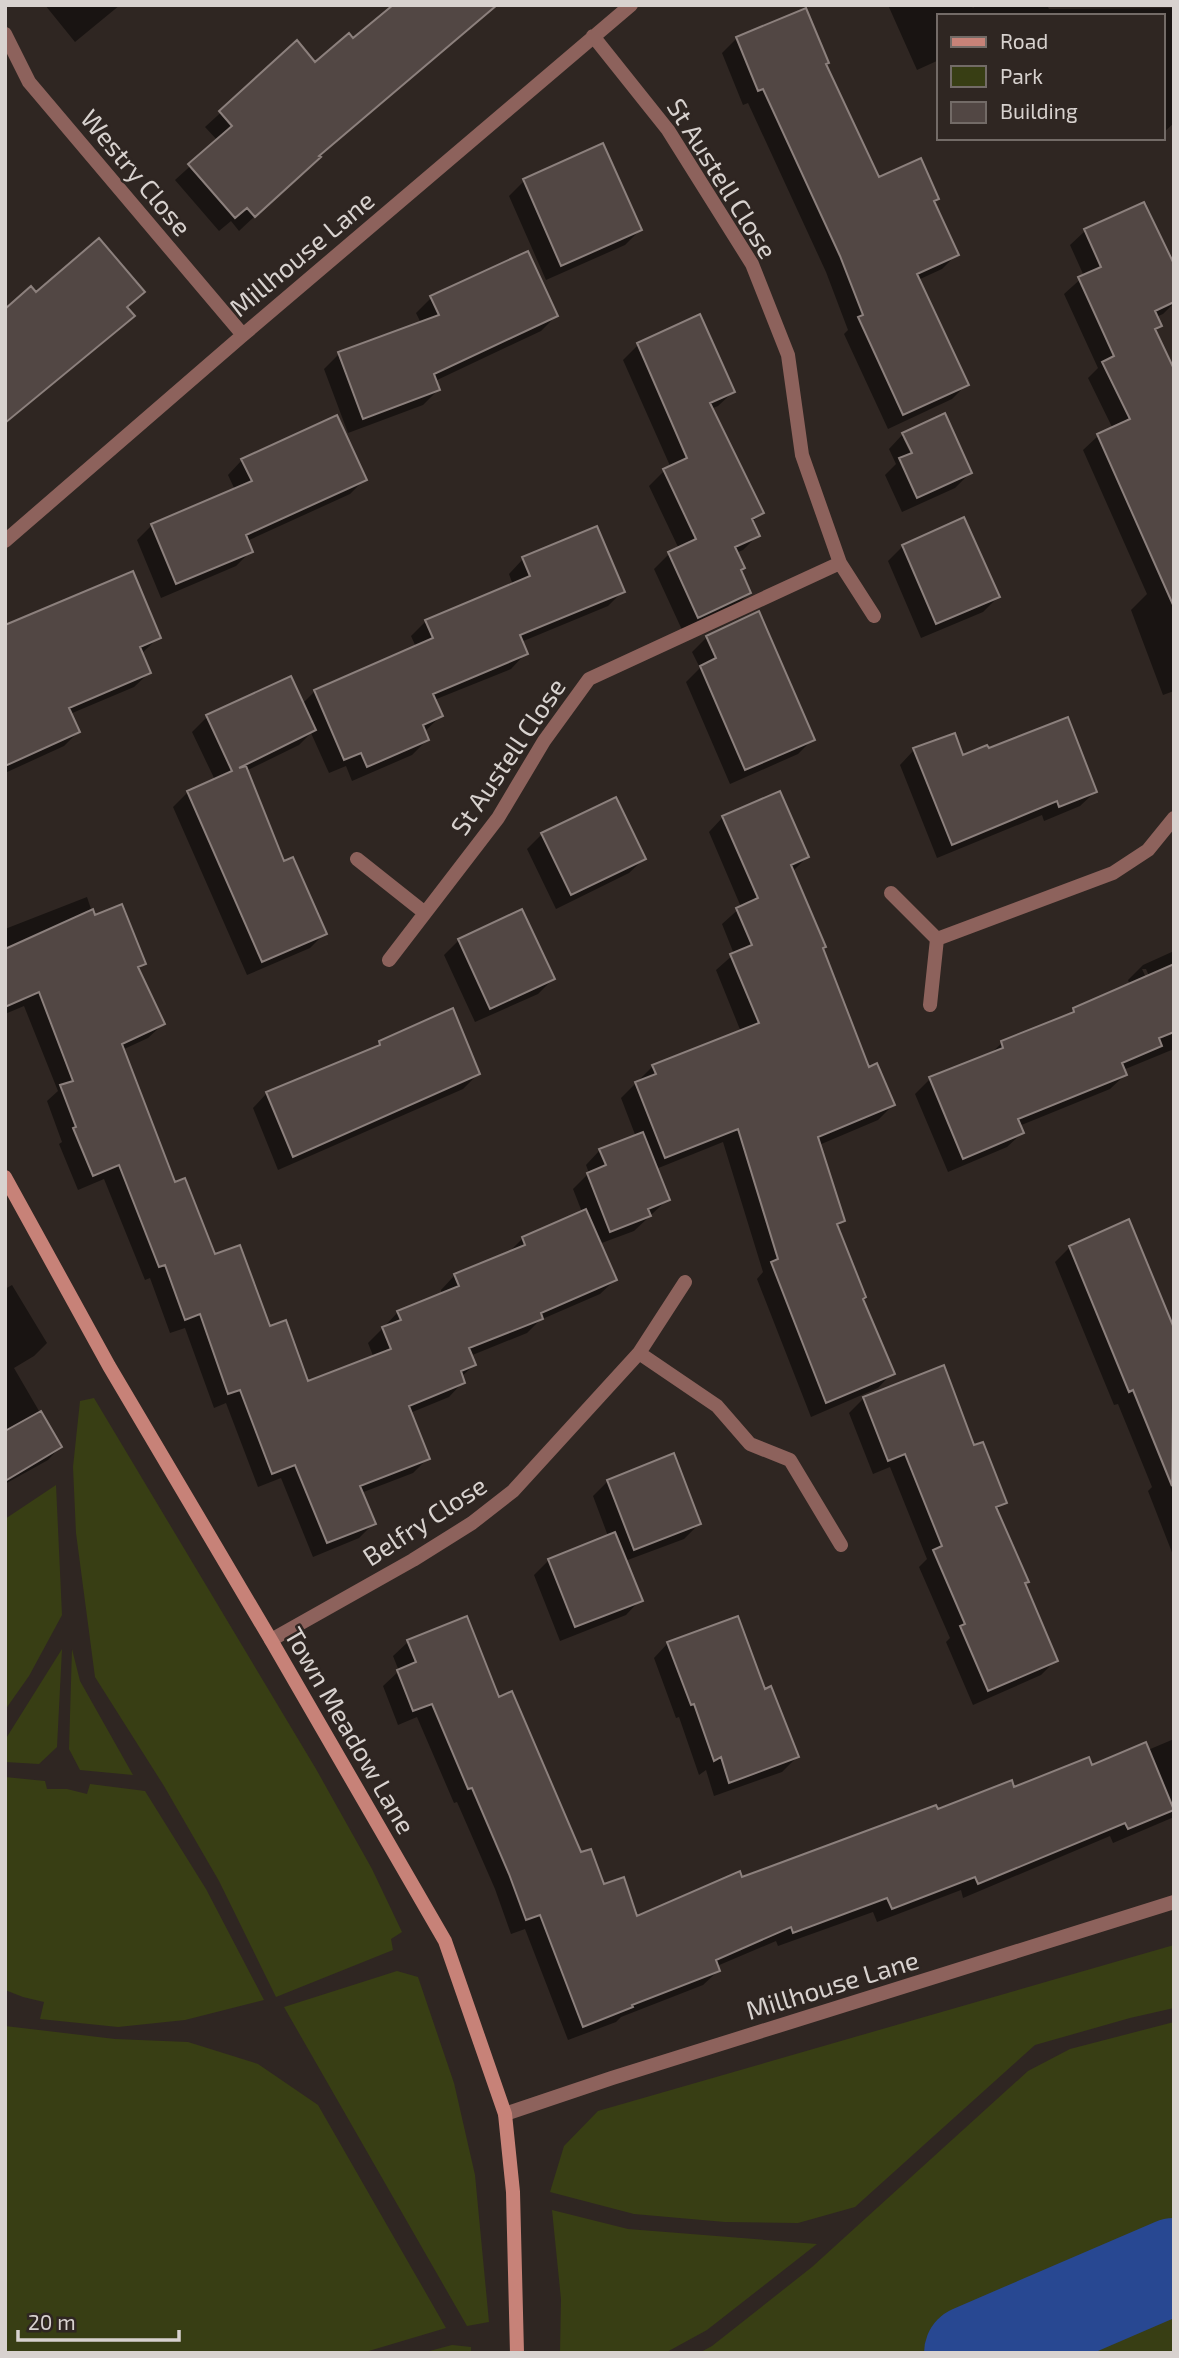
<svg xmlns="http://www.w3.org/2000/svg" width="1179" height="2358" font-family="'Exo 2',sans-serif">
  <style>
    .green { fill: #383e14 }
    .shadow { fill: #0007; fill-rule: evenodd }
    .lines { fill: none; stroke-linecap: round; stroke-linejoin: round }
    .river { stroke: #284892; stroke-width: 96 }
    .building { fill: #524744; stroke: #8c807d; stroke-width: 2 }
    .street { stroke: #8d625c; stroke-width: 14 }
    .secondary { stroke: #c78278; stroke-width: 14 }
    .labels { text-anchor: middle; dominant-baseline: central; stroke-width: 5; stroke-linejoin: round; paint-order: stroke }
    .street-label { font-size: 26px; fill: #d8d2cf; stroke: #2f2622 }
  </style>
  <rect width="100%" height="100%" fill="#2f2622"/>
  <path class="green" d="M94 1398 316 1769 372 1869 402 1932 391 1939 393 1950 276 1997 219 1881 164 1786 95 1677 76 1533 73 1467 80 1401Z
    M56 1485 62 1615 29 1676 5 1710V1519Z
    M62 1649 57 1747 39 1764 5 1762V1740Z
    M72 1649 80 1681 133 1775 80 1770 69 1749Z
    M5 1777 45 1781 47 1789H67L87 1794 90 1784 145 1791 206 1889 264 2000 185 2020 118 2027 40 2019 44 2002 23 1997 5 1990Z
    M1174 1945V2008L1130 2018 1035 2045 855 2207 798 2223 725 2222 634 2214 550 2192 564 2146 598 2111Z
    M397 1971 418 1977 454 2083 475 2175 489 2322 467 2326 284 2007Z
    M1174 2022V2353H699L712 2346 812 2267 1028 2071 1070 2049Z
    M5 2026 115 2039 188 2042 258 2064 318 2105 446 2328 362 2353H5Z
    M552 2210 628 2229 817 2244 707 2330 665 2353H560L561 2299Z
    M452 2345 471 2347V2353H422Z"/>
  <path class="shadow" d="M45 5H120L75 42Z
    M495 5 318 157 239 231 231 221 219 231 175 180 218 141 205 127 297 43 314 64 353 41Z
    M888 5H971L973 8 976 5H1047L1049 9 1174 8V123L1163 133V16H939V60L917 70Z
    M737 38 824 64 878 179 937 198 932 203 956 255 942 269 918 280 967 384 952 399 888 429 844 334 848 330 826 272 748 103 743 105 722 53Z
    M602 145 640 230 625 245 546 280 509 196 524 181Z
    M1146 203 1174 266V303L1163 314 1156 317 1159 325 1154 331 1174 428V691L1163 695 1131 610 1147 594 1083 450 1098 436 1113 429 1088 378 1098 368 1064 294 1084 276 1070 245 1085 231Z
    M143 292 126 308 132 316 117 331 5 424V311L36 294Z
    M431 298 556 316 541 331 435 381 438 390 423 405 348 433 324 369 339 354 421 323 416 313Z
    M699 317 733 392 718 406 711 409 762 513 752 522 758 535 743 550 736 553 739 571 749 593 734 608 683 632 654 569 669 554 679 549 649 486 664 471 671 468 623 360 638 345Z
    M903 434 970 473 955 488 902 512 885 475 896 464 889 449ZM903 438H907L917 460 914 461Z
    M242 460 365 479 350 494 247 541 251 551 236 566 161 598 137 540 152 525 235 490 228 475Z
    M903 546 998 597 983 612 921 638 888 561Z
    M523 559 623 591 608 606 521 642 525 654 511 669 434 700 441 716 424 732 427 740 412 755 352 781 346 766 329 773 311 733 299 745 246 771 284 864 325 933 310 948 247 975 173 807 188 792 215 780 192 732 207 717 290 678 302 704 315 691 416 647 411 636 426 621 513 585 509 574Z
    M707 637 813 739 798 754 730 784 686 682 700 668 692 652Z
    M158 638 141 654 149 673 134 687 70 714 78 732 64 746 5 773V673Z
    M914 750 962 757 1095 792 1080 806 1044 821 1042 815 937 858 900 765Z
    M723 817 807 857 792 872 868 1069 893 1105 878 1120 819 1145 843 1221 837 1227 861 1300 892 1373 878 1388 811 1417 757 1279 763 1272 723 1142 656 1169 668 1199 634 1231 599 1244 615 1280 600 1294 540 1320 527 1333 470 1356 474 1365 461 1377 463 1382 449 1397 410 1413 428 1458 413 1473 361 1493 374 1523 359 1538 313 1557 281 1478 258 1487 226 1403 214 1408 185 1328 170 1333 150 1278 145 1280 104 1179 78 1190 59 1144 62 1142 47 1101 58 1091 24 1006 5 1014V929L87 897 94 918 144 963 138 970 163 1024 148 1038 122 1050 174 1185 214 1256 269 1329 307 1383 374 1358 368 1343 384 1327 398 1312 442 1295 441 1290 455 1275 508 1253 523 1238 582 1212 573 1189 589 1173 586 1165 600 1150 636 1137 621 1098 653 1066 741 1032 716 970 734 954 722 924 741 907 709 832Z
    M542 834 644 859 629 873 556 909 527 849Z
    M459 940 553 979 538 994 475 1022 444 955Z
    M1174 951V1049L1123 1070 1125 1075 1110 1089 1019 1126 1022 1133 1007 1147 948 1172 915 1094 930 1079 989 1055 1002 1043 1066 1017 1074 1009 1130 985 1128 980 1143 965ZM1142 969H1146L1152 983 1149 984Z
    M380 1042 478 1074 463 1089 278 1170 253 1108 267 1093 372 1050Z
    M1070 1247 1174 1330 1173 1555 1148 1491 1152 1487 1118 1404 1114 1405 1055 1262Z
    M12 1285 47 1343 34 1356 14 1368 60 1447 48 1460 5 1484V1289Z
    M864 1398 1005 1502 996 1511 1026 1582 1024 1584 1056 1660 1041 1675 973 1705 946 1642 950 1638 919 1567 927 1559 890 1467 873 1474 849 1413Z
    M608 1481 699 1524 684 1539 625 1561 640 1600 626 1615 560 1641 534 1575 549 1560 608 1536 593 1496Z
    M408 1642 498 1699 580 1854 603 1886 636 1918 937 1811 1148 1750 1174 1739V1817L1113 1843 1110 1836 963 1898 961 1890 877 1922 873 1912 778 1946 776 1941 717 1966 718 1971 703 1985 621 2017 616 2022 568 2040 525 1929 511 1934 495 1889 457 1802 454 1803 417 1717 398 1725 383 1686 399 1671 393 1656Z
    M668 1643 764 1691 797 1757 782 1772 714 1796 706 1770 699 1775 679 1717 676 1718 654 1658Z"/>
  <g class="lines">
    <path class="river" d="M972 2353 1174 2266"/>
  </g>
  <path class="building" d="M393 5H497L319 156 321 157 255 217 247 208 235 218 188 164 232 126 219 111 297 40 315 62 349 33 353 38Z
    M806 8 829 63 826 64 879 177 921 158 939 199 934 201 959 255 917 274 969 385 903 415 858 317 863 315 840 256 763 89 758 91 736 37Z
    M603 143 642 230 561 266 523 179Z
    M1144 202 1174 264V302L1155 311 1162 326 1155 329 1174 369V607L1097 434 1130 419 1102 362 1114 356 1078 277 1101 267 1084 229Z
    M99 238 145 292 127 307 135 316 5 423V309L31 286 36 292Z
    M528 251 558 316 434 374 440 390 363 419 338 352 439 315 430 296Z
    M700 314 735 392 710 403 764 513 752 519 760 536 735 547 745 568 741 570 751 593 698 618 668 552 696 539 663 469 687 458 637 343Z
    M945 413 972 473 917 498 899 458 912 453 902 433Z
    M337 415 367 480 246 535 253 552 176 584 151 524 252 481 241 459Z
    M964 517 1000 597 936 624 902 545Z
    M597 526 625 592 520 635 528 654 433 694 443 716 423 725 429 740 367 767 361 753 344 760 314 690 433 638 425 620 530 576 522 557Z
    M133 571 161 638 140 647 151 673 69 708 80 732 5 766V625Z
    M759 611 815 740 745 770 700 666 716 658 706 636Z
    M291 676 316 730 239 768 246 766 284 861 293 857 327 934 262 962 187 791 232 771 206 715Z
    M1068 717 1097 792 1059 807 1057 801 952 845 913 748 955 733 963 755 987 745 989 748Z
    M780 791 809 857 791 865 826 947 823 948 869 1067 877 1063 895 1105 818 1137 845 1221 837 1224 866 1297 863 1299 895 1374 826 1403 771 1262 778 1259 738 1129 665 1158 635 1082 656 1074 652 1065 759 1023 730 954 752 945 736 908 758 898 722 816Z
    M616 797 646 859 571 895 541 833Z
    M122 904 146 964 138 967 165 1024 122 1044 175 1182 185 1178 215 1254 240 1245 270 1326 286 1320 308 1381 391 1349 382 1327 401 1320 397 1311 459 1286 454 1274 525 1245 522 1237 586 1209 617 1280 541 1313 543 1319 469 1348 476 1365 461 1371 465 1383 409 1406 430 1459 360 1486 376 1524 327 1543 295 1465 272 1474 240 1390 228 1394 200 1314 185 1320 165 1265 159 1267 119 1165 93 1176 73 1128 76 1127 60 1085 73 1081 39 992 5 1007V949L93 909 95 915Z
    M522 909 555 979 490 1009 458 939Z
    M1174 964V1032L1159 1038 1162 1046 1122 1063 1127 1075 1018 1119 1024 1133 963 1159 929 1077 1003 1048 1001 1041 1074 1012 1073 1008Z
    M453 1008 480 1074 293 1157 266 1092 380 1045 379 1041Z
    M643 1132 670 1200 648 1209 651 1216 610 1232 587 1173 606 1165 599 1149Z
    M1129 1219 1174 1328 1172 1486 1133 1390 1129 1392 1069 1246Z
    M944 1365 974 1445 983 1442 1007 1503 996 1507 1029 1582 1025 1583 1058 1661 988 1691 960 1626 965 1624 933 1550 942 1546 905 1454 888 1461 863 1397Z
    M41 1411 62 1447 5 1481V1431Z
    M674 1453 701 1524 634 1550 607 1480Z
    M615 1532 643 1601 575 1627 548 1559Z
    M467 1616 499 1697 512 1691 581 1852 591 1849 604 1884 624 1877 637 1916 740 1871 742 1877 936 1805 938 1809 1012 1780 1014 1787 1089 1757 1092 1765 1146 1742 1174 1810 1128 1829 1125 1823 978 1884 975 1877 892 1909 887 1898 793 1933 791 1927 716 1960 720 1971 632 2005 633 2007 583 2027 540 1915 526 1920 509 1874 472 1788 468 1789 432 1704 413 1711 397 1670 416 1662 407 1640Z
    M738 1616 765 1689 771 1686 799 1757 729 1783 721 1757 714 1761 694 1704 691 1705 667 1642Z"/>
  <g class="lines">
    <path class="street" d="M5 34 29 82 243 335
      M5 541 243 335 631 5
      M840 563 874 616
      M357 859 425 913
      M891 893 937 939 1113 873 1148 850 1174 818
      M389 960 498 818 544 741 589 679 840 563 802 455 788 355 752 264 668 130 593 36
      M930 1005 937 939
      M639 1353 717 1406 750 1444 790 1460 841 1545
      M271 1640 413 1560 472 1523 513 1491 639 1353 685 1282
      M505 2114 612 2078 1174 1902"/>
    <path class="secondary" d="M5 1177 109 1366 271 1640 445 1941 505 2114 513 2192 517 2353"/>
  </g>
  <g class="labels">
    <g class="street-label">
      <text transform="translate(137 172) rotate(50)">Westry Close</text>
      <text transform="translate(723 178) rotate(58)">St Austell Close</text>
      <text transform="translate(301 253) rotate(-40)">Millhouse Lane</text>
      <text transform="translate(507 756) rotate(-56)">St Austell Close</text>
      <text transform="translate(424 1520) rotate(-33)">Belfry Close</text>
      <text transform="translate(351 1730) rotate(60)">Town Meadow Lane</text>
      <text transform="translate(832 1984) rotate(-17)">Millhouse Lane</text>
    </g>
  </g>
  <rect width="1179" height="2358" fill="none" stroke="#d8d2cf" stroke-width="14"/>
  <rect x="937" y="14" width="228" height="126" fill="#2f2622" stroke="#736b67" stroke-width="2"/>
  <rect x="951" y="37" width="35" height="10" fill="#c78278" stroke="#736b67" stroke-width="2"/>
  <text x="1000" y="49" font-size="21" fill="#d8d2cf">Road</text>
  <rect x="951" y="66" width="35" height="21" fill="#383e14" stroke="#736b67" stroke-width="2"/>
  <text x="1000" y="84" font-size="21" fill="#d8d2cf">Park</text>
  <rect x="951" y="102" width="35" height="21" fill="#524744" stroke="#736b67" stroke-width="2"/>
  <text x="1000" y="119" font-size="21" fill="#d8d2cf">Building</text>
  <path d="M18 2330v10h161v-10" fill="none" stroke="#d8d2cf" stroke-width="3.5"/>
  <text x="28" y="2330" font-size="21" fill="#d8d2cf" stroke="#2f2622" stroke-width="5" paint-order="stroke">20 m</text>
</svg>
